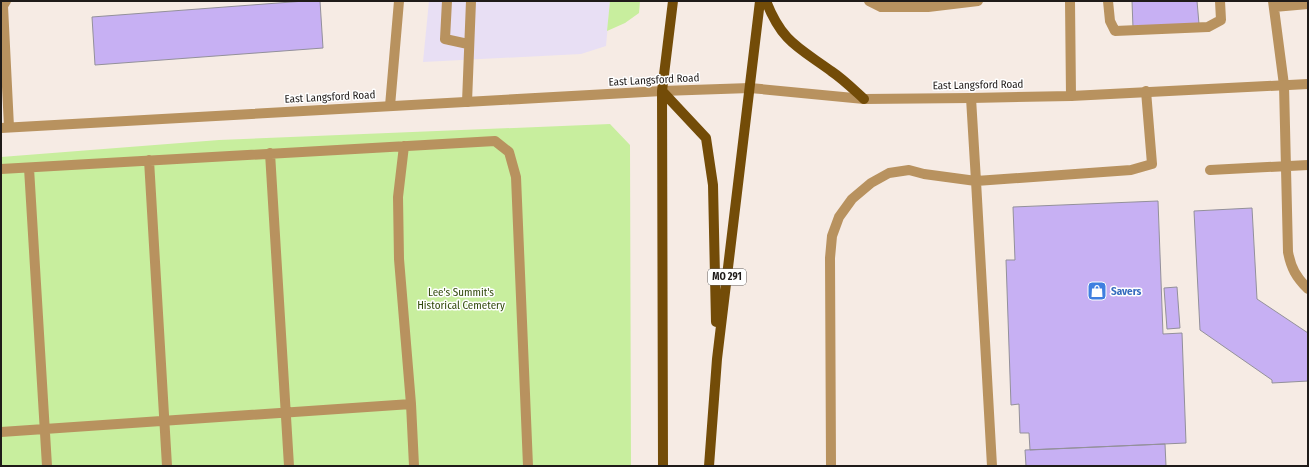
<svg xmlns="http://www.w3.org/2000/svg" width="1309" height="467" font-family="'Fira Sans Condensed',sans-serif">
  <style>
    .commercial { fill: #e8dff4 }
    .green { fill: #c8ee9e }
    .building { fill: #c7b0f3; stroke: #93909a }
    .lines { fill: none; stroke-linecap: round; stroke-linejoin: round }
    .service { stroke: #b8925f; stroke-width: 10 }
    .minor { stroke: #b8925f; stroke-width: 10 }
    .tertiary { stroke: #b8925f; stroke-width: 10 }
    .primary { stroke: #734c08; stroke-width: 10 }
    .labels { text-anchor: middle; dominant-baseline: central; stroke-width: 3; stroke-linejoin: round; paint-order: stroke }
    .shield { fill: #fff; stroke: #625f5e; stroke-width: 1 }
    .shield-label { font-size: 10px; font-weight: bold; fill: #1f1b19 }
    .street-label { font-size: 11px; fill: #1f1b19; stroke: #fff }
    .shop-label { font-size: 11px; font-weight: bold; fill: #366cbe; stroke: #fff; text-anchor: start }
    .park-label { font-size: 11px; fill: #31490b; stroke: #fff }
  </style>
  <rect width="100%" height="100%" fill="#f6ebe4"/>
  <path class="commercial" d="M429 1H610L606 46 581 54 423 62Z"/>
  <path class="green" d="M610 1H640L639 13 625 23 607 31Z
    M610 124 630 145 631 466H1V157L219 140Z"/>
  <path class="building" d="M305 1H320L323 48 95 65 92 17Z
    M1132 1H1197L1199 24 1133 28Z
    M1158 201 1163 334 1182 333 1186 443 1030 450 1029 433H1020L1019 404 1011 405 1006 260H1015L1013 207Z
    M1252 208 1257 299 1308 333V381L1272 383V380L1200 330 1194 211Z
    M1177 287 1180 328 1167 329 1164 288Z
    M1165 444 1166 466H1026L1025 450Z"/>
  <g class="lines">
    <path class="service" d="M6 1 3 6 9 127
      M447 1 445 39 468 44
      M869 1 881 7H928L978 1
      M1108 1 1110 21 1115 31 1208 27 1221 20 1220 1
      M1273 1 1284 85 1288 252C1291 268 1296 277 1308 289
      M1274 7 1308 4
      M467 102 471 1
      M390 106 399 1
      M404 146 398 197 399 259 411 404 414 466
      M270 153 289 466
      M149 160 167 466
      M29 168 47 466
      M1 169 495 141 509 152 516 177 528 466
      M1210 170 1308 165
      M1 432 411 404
      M831 466 830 258 832 236 839 217 852 199 871 183 889 173 909 170 924 174 976 181 971 98
      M992 466 976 181 1131 170 1152 164 1146 91"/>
    <path class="minor" d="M1070 1 1071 96"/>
    <path class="tertiary" d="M1 128 662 91 750 88 864 99 971 98 1071 96 1308 84"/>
    <path class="primary" d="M766 1C782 42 798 47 831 71 843 79 853 89 864 99
      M662 91 706 138 713 185 716 322
      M663 466 662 91 673 1
      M709 466 717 359 760 1"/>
  </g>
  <defs>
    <symbol id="shop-square" viewBox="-11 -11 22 22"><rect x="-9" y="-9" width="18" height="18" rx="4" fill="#3f7fe0" stroke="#fff"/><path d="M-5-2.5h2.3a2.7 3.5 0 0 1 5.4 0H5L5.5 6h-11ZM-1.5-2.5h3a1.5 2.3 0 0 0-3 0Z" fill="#fff"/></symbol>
  </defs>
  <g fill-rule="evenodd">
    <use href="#shop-square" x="1086" y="280" width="22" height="22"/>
  </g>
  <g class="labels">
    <rect class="shield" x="708" y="269" width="38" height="16" rx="3"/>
    <g class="shield-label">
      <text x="727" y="277">MO 291</text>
    </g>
    <g class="street-label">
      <text transform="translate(654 80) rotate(-3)">East Langsford Road</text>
      <text transform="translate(978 85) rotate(-1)">East Langsford Road</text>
      <text transform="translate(330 97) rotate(-3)">East Langsford Road</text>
    </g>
    <g class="shop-label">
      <text x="1111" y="291">Savers</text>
    </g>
    <g class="park-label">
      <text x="461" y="292">Lee's Summit's<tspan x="461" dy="13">Historical Cemetery</tspan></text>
    </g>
  </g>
  <rect width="1309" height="467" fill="none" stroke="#1f1b19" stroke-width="4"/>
</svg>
